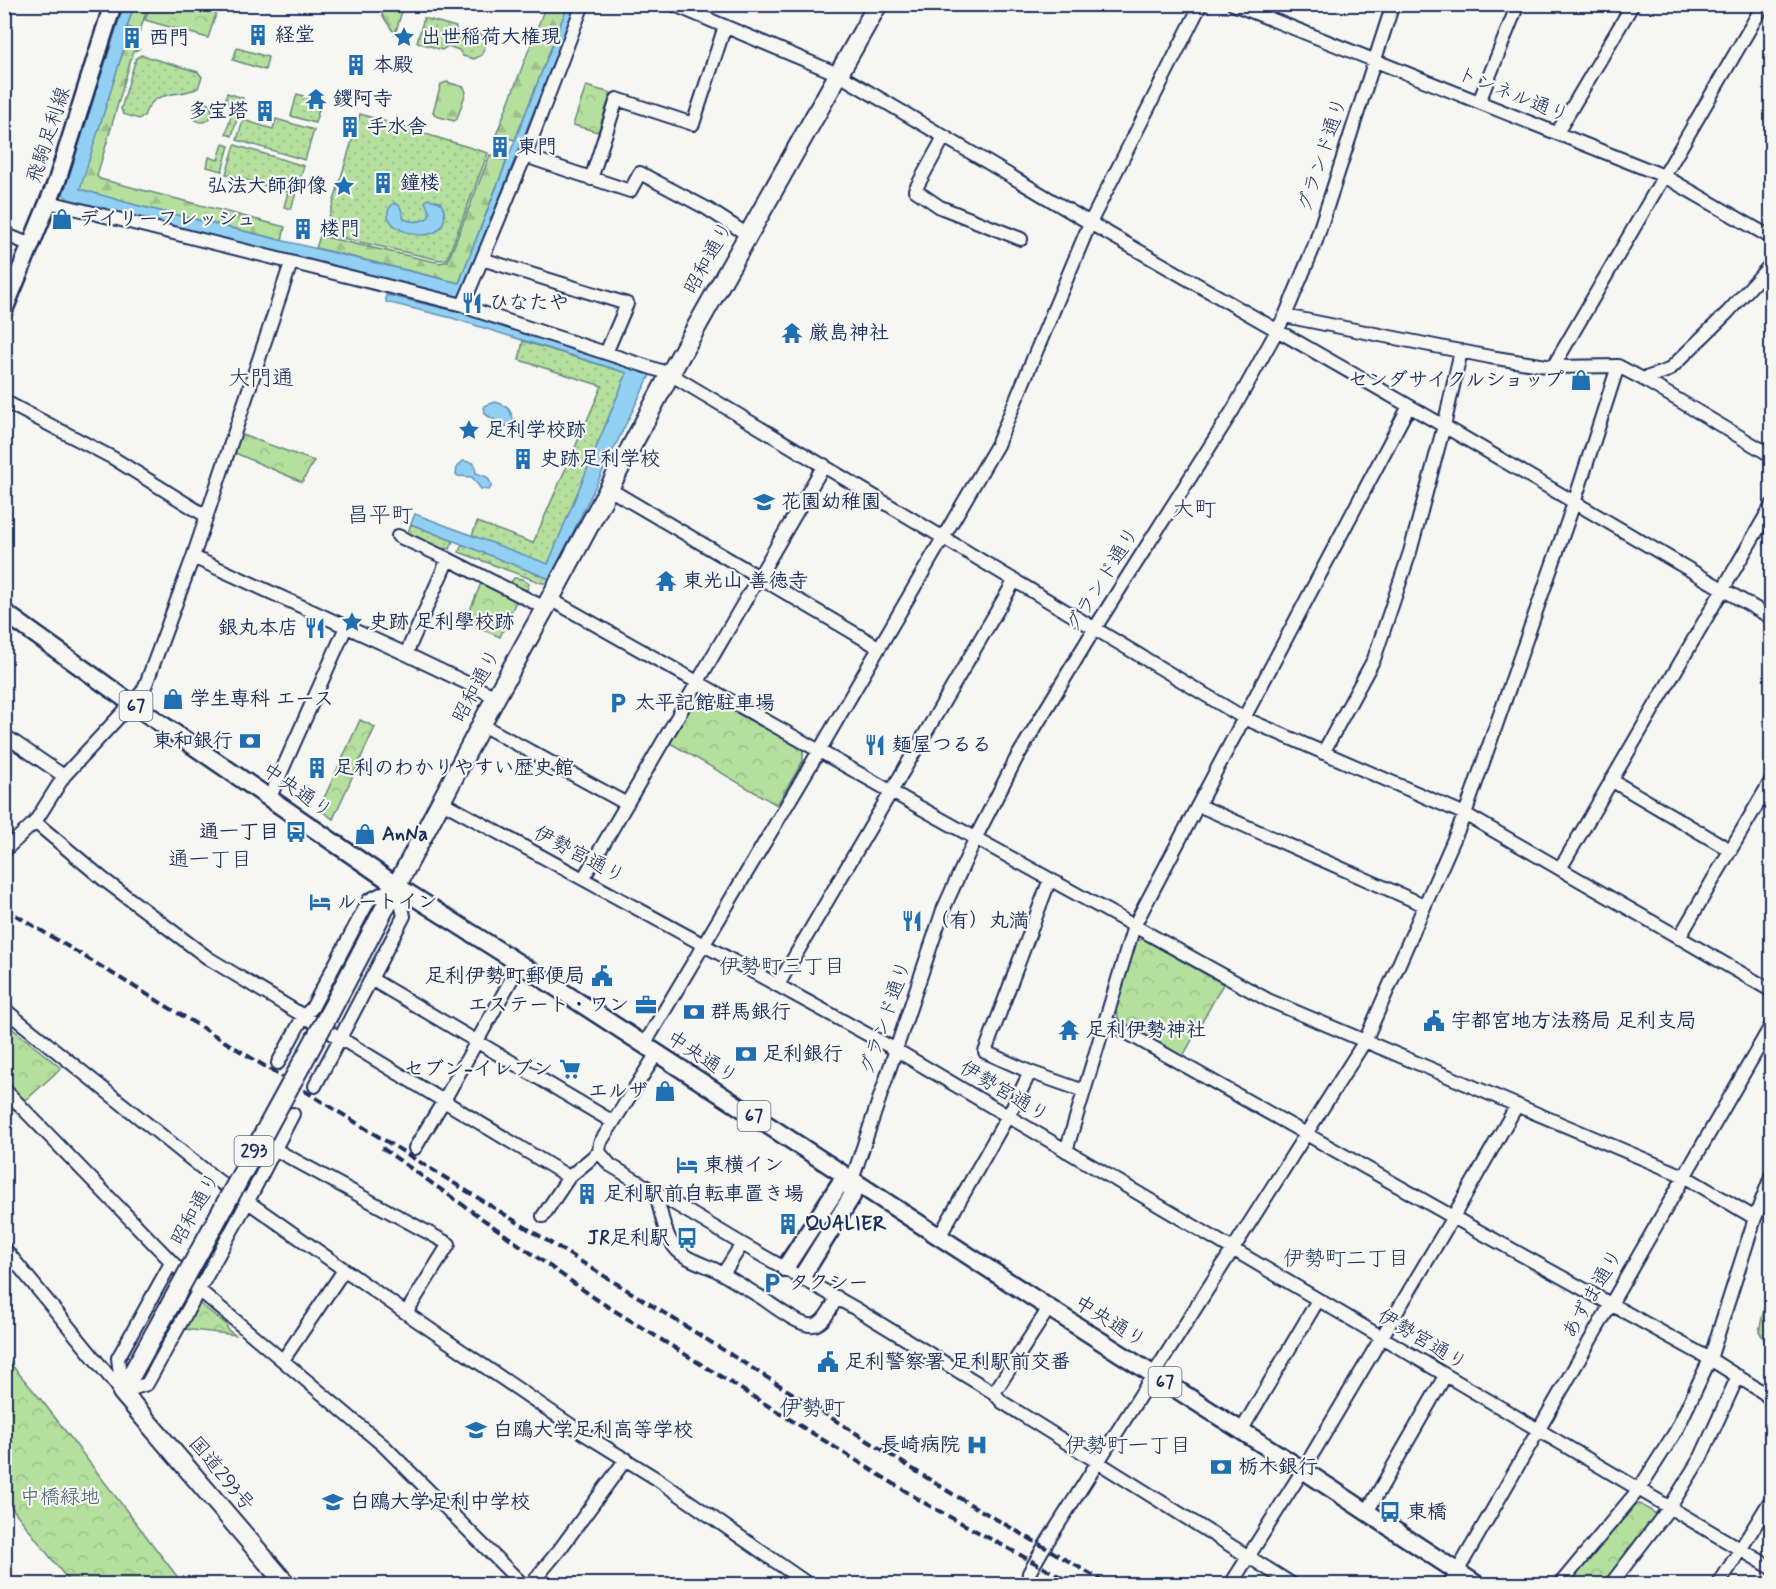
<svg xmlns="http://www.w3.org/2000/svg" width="1776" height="1589" font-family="Mynerve,'Klee One',sans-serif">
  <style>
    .grass { fill: url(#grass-dots); stroke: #68877e; stroke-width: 1.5 }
    .forest { fill: url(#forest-firs); stroke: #68877e; stroke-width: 1.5 }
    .park { fill: url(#park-crowns); stroke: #68877e; stroke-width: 1.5 }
    .water { fill: #92d0f3; stroke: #6290b7; stroke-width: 1.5 }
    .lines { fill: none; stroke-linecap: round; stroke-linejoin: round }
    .minor-casing { stroke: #1b2f5e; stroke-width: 16 }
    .major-casing { stroke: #1b2f5e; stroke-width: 21 }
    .highway-casing { stroke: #1b2f5e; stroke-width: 22 }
    .minor { stroke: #f6f6f2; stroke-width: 12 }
    .major { stroke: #f6f6f2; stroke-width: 16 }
    .highway { stroke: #f6f6f2; stroke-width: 18 }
    .rail { stroke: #1b2f5e; stroke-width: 4; stroke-dasharray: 9 4.5; stroke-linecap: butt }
    .highway-bridge-casing { stroke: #1b2f5e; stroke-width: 22; stroke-linecap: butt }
    .highway-bridge { stroke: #f6f6f2; stroke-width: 18 }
    .labels { text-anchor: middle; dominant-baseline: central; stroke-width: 4.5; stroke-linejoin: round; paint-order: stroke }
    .shield { fill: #f6f6f2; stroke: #5d6b8a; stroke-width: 1.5 }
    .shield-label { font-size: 18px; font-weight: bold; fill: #1b2f5e }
    .poi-label { font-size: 20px; font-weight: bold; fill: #1b2f5e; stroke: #f6f6f2; text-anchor: start }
    .street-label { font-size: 20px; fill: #1b2f5e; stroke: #f6f6f2 }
    .park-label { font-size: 20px; fill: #425b6e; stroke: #f6f6f2 }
    .neighbourhood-label { font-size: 21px; fill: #1b2f5e; stroke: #f6f6f2 }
    .quarter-label { font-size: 22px; fill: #1b2f5e; stroke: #f6f6f2 }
  </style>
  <defs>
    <pattern id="grass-dots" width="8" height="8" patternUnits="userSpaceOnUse" patternTransform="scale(1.5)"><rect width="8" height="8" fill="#b5df9d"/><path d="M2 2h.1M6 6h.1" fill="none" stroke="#9bc08a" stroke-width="1.8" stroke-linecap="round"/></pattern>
    <pattern id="forest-firs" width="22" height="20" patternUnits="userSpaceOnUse" patternTransform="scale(1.5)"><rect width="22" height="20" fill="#b5df9d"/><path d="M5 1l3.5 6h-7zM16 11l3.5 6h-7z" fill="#9bc08a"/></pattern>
    <pattern id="park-crowns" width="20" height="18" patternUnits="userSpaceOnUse" patternTransform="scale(1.5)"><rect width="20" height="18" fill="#b5df9d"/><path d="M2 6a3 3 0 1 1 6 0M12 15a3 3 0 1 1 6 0" fill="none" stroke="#9bc08a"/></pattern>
  </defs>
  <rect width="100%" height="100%" fill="#f6f6f2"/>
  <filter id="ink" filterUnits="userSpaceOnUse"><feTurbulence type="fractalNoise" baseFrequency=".0167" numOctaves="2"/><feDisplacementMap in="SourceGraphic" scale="12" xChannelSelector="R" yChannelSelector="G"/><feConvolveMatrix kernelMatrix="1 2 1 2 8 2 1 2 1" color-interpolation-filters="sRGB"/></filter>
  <g filter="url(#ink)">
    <path class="grass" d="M424 18 456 27 455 32 473 37 475 33 488 37 482 55 474 59 463 56 459 50 448 46 442 50 417 42Z
      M237 48 268 57 265 70 233 60Z
      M141 55 198 72 202 77 198 88C177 98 153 88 144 116L139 119 123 114 121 109 136 58Z
      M227 93 243 98 232 136 226 134 234 105 225 102Z
      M297 94 321 102 315 123 291 116Z
      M192 112a10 10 0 1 1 20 0a10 10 0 1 1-20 0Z
      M360 114 488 153 447 259 440 260 324 234Z
      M276 119 314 130 305 160 237 140 243 120 273 129Z
      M223 144 229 146 222 171 207 167 209 157 218 160Z
      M235 145 304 166 291 209 284 207 288 192 226 174Z
      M523 341 627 373 548 565 472 536 477 522 533 543 602 386 519 360Z
      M411 524 453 541 450 549 445 548 442 554 406 537Z
      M462 544 550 579 547 583H542L459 552Z
      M514 578 522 579 529 584 528 588 523 592 511 586V582Z"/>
    <path class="forest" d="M134 5H148L140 31 127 27Z
      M385 5H404L395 34 382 15Z
      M546 5H568L515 140 496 135Z
      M125 45 139 49 133 52 97 176 100 179 285 227 282 240 139 206 79 189Z
      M447 82 464 87 466 92 457 119 454 121 436 116 433 112 441 84Z
      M490 155 507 160 459 283 316 248 320 236 440 263 448 261Z
      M1771 1279 1772 1351H1771L1759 1331Z"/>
    <path class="park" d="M150 5V4L219 5 208 38 145 20Z
      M586 86 611 93 598 132 573 125Z
      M240 434 314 461 302 482 233 452Z
      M482 581 518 597 500 637 465 622Z
      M707 695 803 749V761L777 805 670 743 698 696Z
      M360 720 375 727 333 819 319 809Z
      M1143 939 1223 984 1182 1058 1120 1024 1116 1011 1135 941Z
      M4 1022 61 1068 24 1102 5 1081Z
      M200 1304 226 1324 228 1330 235 1335 183 1329 194 1310Z
      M4 1356 43 1402 183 1584H71L5 1499Z
      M1640 1504 1658 1515 1607 1584H1568L1586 1564 1633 1505Z"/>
    <path class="water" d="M124 5H134L127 27 125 45 80 189 139 206 459 283 568 5H576L462 292 458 297 69 200 63 194Z
      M428 199 440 202C444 208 446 213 444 220 438 252 367 226 394 203L400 206 404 219C412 223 420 222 428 218L430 213 425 202Z
      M386 295 459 312 651 373 550 579 411 524 415 514 548 564 627 373 452 318 386 302Z
      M495 402C508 405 512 411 514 424L513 427 504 426 485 414 484 406Z
      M463 461 474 463 476 473 487 477 492 485 489 490 481 489 472 477 458 476 456 474 457 467Z"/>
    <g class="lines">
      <defs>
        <path id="minor" d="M672 4 838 74 1090 223 1444 426 1772 618
          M1233 4 1664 176 1772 238
          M1479 102 1518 4
          M1557 133 1633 4
          M944 137 915 190 940 207 1021 239
          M525 156 630 191 640 173 706 208 748 235
          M591 179 617 99 693 124 725 26
          M49 202 463 305 474 310 670 374 1244 718 1465 814 1772 991
          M4 234 31 245
          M482 259 627 304 606 353
          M463 305 525 156 583 4
          M1285 316 1490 357 1553 367 1618 366 1643 379 1772 456
          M1553 367 1764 4
          M1643 379 1669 370 1728 312 1772 263
          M4 401 113 458 206 516
          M609 489 878 647
          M398 536 448 559 545 608
          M193 557 406 654 496 697
          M550 599 892 792 1268 1000 1684 1176 1755 1218
          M406 654 448 559
          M482 725 627 804
          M4 735 64 776
          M1323 753 1374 659 1410 552 1444 426 1461 351
          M1611 780 1730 850
          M270 797 346 627
          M442 802 896 1050 1772 1568
          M1198 805 1424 905
          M35 822 103 879 208 958 569 1177
          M4 851 35 822 64 776 142 692 146 684 193 557 291 263
          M1560 869 1772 505
          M583 879 824 465
          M1050 879 985 1052 1030 1072 1084 1091
          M1679 938 1772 779
          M371 979 613 1122
          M778 985 1015 580
          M4 1009 217 1180 406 1313 581 1432 657 1479 808 1584
          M1106 1021 1453 1217 1710 1359 1764 1393 1772 1401
          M644 1045 819 751 997 445 1090 223 1201 4
          M657 1053 600 1143 599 1152 610 1165 742 1244 858 1310 994 1393 1002 1402 1292 1584
          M278 1063 303 1017 312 1008 369 900 397 886 404 916 315 1086
          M4 1089 198 1289 384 1446 522 1584
          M415 1148 443 1102 520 964
          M276 1150 449 1244 406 1313
          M1066 1151 1134 926 1409 406
          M852 1180 943 910 976 837 1016 759 1095 628 1233 410 1285 316 1315 244 1393 4
          M656 1193C660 1209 665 1238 677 1250 686 1259 702 1264 714 1269 730 1278 746 1288 762 1298 772 1305 802 1328 814 1325 825 1323 832 1306 837 1297
          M543 1216 569 1177 599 1152
          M939 1237 1014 1105 1030 1072
          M4 1248 122 1392
          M723 1274 742 1244
          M283 1360 344 1270
          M122 1391 118 1358 171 1263
          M122 1392 147 1384 248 1201 293 1114
          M994 1393 1049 1308
          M1241 1431 1318 1300
          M1367 1512 1445 1376
          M531 1584 560 1549 626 1459
          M1028 1584 1029 1573 1044 1547 1365 1041 1465 814 1574 503 1618 366
          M1231 1584 1303 1470 1453 1217 1517 1105
          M1450 1584 1772 1024
          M1560 1584 1639 1489 1676 1431 1710 1359 1755 1218 1772 1174
          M1611 1584 1670 1507 1701 1457 1738 1376
          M1719 1584 1772 1498"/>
        <path id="major" d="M4 310 57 181 113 4
          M4 612 131 703 397 886 520 964 1049 1308 1303 1470 1476 1584
          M785 1268 839 1185 852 1180
          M801 1278 852 1196V1180"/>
        <path id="highway" d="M329 1014 496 697 550 599 670 374 878 4
          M179 1289 122 1392 286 1584"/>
      </defs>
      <use href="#minor" class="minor-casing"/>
      <use href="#major" class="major-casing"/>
      <use href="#highway" class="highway-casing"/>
      <use href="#minor" class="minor"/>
      <use href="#major" class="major"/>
      <use href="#highway" class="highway"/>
      <path class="rail" d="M4 908 211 1033 682 1324 951 1493 1108 1584
        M382 1148 599 1301 928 1505 1074 1584"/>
      <defs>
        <path id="highway-bridge" d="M179 1289 329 1014"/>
      </defs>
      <use href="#highway-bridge" class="highway-bridge-casing"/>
      <use href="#highway-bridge" class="highway-bridge"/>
    </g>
  </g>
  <defs>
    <symbol id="building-bare" viewBox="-9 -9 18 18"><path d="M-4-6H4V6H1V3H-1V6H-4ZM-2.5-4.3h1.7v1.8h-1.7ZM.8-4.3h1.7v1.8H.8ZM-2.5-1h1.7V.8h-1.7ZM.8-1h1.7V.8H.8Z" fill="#1f6fb2" stroke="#f6f6f2" stroke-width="2.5" paint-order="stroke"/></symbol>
    <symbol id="sight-bare" viewBox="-9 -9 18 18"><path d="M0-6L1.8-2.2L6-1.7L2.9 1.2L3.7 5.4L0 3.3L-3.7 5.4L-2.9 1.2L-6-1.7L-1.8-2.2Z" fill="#1f6fb2" stroke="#f6f6f2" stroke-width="2.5" paint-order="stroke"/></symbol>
    <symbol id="temple-bare" viewBox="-9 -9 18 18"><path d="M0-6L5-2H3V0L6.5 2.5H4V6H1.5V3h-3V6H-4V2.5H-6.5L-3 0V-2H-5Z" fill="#1f6fb2" stroke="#f6f6f2" stroke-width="2.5" paint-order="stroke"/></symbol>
    <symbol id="shop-bare" viewBox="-9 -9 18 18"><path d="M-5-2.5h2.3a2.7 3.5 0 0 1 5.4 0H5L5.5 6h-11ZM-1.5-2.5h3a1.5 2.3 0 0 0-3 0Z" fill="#1f6fb2" stroke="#f6f6f2" stroke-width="2.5" paint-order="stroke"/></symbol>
    <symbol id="restaurant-bare" viewBox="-9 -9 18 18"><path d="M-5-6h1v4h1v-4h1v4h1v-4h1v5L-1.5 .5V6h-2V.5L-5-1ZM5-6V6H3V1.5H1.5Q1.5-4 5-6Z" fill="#1f6fb2" stroke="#f6f6f2" stroke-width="2.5" paint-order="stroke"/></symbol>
    <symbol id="school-bare" viewBox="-9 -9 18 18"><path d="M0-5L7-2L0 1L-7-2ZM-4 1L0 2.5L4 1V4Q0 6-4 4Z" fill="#1f6fb2" stroke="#f6f6f2" stroke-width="2.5" paint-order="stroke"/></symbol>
    <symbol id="parking-bare" viewBox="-9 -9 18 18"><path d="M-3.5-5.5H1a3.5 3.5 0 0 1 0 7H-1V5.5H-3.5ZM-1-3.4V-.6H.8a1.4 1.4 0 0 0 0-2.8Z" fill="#1f6fb2" stroke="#f6f6f2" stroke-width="2.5" paint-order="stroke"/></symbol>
    <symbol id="bank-bare" viewBox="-9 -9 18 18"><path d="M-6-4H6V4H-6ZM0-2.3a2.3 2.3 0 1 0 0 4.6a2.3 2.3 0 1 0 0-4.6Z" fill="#1f6fb2" stroke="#f6f6f2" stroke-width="2.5" paint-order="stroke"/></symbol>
    <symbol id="bus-bare" viewBox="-9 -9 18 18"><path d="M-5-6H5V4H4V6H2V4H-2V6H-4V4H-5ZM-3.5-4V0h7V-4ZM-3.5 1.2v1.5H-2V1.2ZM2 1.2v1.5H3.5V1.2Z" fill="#1f6fb2" stroke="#f6f6f2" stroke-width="2.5" paint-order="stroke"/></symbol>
    <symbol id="hotel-bare" viewBox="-9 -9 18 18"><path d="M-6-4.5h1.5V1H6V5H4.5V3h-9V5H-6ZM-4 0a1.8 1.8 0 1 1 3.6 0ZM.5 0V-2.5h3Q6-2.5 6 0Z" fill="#1f6fb2" stroke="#f6f6f2" stroke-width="2.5" paint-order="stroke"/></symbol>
    <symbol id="civic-bare" viewBox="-9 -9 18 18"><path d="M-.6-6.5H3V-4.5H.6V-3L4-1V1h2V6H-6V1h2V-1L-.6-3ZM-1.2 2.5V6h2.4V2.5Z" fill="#1f6fb2" stroke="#f6f6f2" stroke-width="2.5" paint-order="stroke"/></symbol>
    <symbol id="office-bare" viewBox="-9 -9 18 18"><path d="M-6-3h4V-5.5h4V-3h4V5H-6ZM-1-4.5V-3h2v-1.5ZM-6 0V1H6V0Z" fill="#1f6fb2" stroke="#f6f6f2" stroke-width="2.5" paint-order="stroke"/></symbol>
    <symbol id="supermarket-bare" viewBox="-9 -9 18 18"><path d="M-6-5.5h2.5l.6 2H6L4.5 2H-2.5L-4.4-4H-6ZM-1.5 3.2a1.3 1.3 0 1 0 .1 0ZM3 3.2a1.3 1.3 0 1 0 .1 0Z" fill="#1f6fb2" stroke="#f6f6f2" stroke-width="2.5" paint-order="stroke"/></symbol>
    <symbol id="hospital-bare" viewBox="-9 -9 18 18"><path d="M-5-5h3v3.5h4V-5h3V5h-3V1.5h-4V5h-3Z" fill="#1f6fb2" stroke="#f6f6f2" stroke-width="2.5" paint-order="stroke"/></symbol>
  </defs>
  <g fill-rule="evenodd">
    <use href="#building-bare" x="243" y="20" width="30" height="30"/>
    <use href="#sight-bare" x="389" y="22" width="30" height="30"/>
    <use href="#building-bare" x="117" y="23" width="30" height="30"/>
    <use href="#building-bare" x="341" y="50" width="30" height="30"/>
    <use href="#temple-bare" x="301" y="84" width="30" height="30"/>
    <use href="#building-bare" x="250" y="96" width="30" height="30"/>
    <use href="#building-bare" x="335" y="112" width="30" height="30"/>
    <use href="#building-bare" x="485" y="132" width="30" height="30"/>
    <use href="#building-bare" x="368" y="168" width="30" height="30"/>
    <use href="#sight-bare" x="329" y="171" width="30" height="30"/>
    <use href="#shop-bare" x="47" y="204" width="30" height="30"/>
    <use href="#building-bare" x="288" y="214" width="30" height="30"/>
    <use href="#restaurant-bare" x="457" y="288" width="30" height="30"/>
    <use href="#temple-bare" x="777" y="318" width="30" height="30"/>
    <use href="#shop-bare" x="1566" y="365" width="30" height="30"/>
    <use href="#sight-bare" x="454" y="415" width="30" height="30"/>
    <use href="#building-bare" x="508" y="444" width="30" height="30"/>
    <use href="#school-bare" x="749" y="487" width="30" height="30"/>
    <use href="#temple-bare" x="651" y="566" width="30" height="30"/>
    <use href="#sight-bare" x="337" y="607" width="30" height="30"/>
    <use href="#restaurant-bare" x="300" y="613" width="30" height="30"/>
    <use href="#shop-bare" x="158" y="684" width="30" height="30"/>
    <use href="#parking-bare" x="603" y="688" width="30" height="30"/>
    <use href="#bank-bare" x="235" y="726" width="30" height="30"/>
    <use href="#restaurant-bare" x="860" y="730" width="30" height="30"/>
    <use href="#building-bare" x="302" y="753" width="30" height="30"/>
    <use href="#bus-bare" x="281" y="817" width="30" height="30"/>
    <use href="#shop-bare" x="350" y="819" width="30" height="30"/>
    <use href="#hotel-bare" x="305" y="887" width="30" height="30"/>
    <use href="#restaurant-bare" x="897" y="906" width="30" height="30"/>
    <use href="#civic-bare" x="587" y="961" width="30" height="30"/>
    <use href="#office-bare" x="631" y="990" width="30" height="30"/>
    <use href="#bank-bare" x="679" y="997" width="30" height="30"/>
    <use href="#civic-bare" x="1419" y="1006" width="30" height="30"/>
    <use href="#temple-bare" x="1054" y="1015" width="30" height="30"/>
    <use href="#bank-bare" x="731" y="1039" width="30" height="30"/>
    <use href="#supermarket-bare" x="555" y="1054" width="30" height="30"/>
    <use href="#shop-bare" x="650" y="1076" width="30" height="30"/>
    <use href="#hotel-bare" x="672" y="1150" width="30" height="30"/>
    <use href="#building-bare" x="572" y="1179" width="30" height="30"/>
    <use href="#building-bare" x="773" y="1209" width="30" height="30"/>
    <use href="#bus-bare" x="672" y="1223" width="30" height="30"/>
    <use href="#parking-bare" x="757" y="1268" width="30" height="30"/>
    <use href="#civic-bare" x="813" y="1347" width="30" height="30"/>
    <use href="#school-bare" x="461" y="1415" width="30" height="30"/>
    <use href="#hospital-bare" x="962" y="1430" width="30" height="30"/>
    <use href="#bank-bare" x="1206" y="1452" width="30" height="30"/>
    <use href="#school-bare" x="318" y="1487" width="30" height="30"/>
    <use href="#bus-bare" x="1375" y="1497" width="30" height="30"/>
  </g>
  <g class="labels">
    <g class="shield">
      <rect x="119.5" y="691" width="33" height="30" rx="4.5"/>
      <rect x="737.5" y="1101" width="33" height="30" rx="4.5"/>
      <rect x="234.5" y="1136" width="39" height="30" rx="4.5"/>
      <rect x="1148.5" y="1367" width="33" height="30" rx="4.5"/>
    </g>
    <g class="shield-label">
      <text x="136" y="706">67</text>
      <text x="754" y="1116">67</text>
      <text x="254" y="1151">293</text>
      <text x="1165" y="1382">67</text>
    </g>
    <g class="poi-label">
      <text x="275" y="35">経堂</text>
      <text x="421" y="37">出世稲荷大権現</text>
      <text x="149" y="38">西門</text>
      <text x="373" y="65">本殿</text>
      <text x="333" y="99">鑁阿寺</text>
      <text x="248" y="111" text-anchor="end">多宝塔</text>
      <text x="367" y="127">手水舎</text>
      <text x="517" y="147">東門</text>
      <text x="400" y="183">鐘楼</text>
      <text x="327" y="186" text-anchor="end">弘法大師御像</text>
      <text x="79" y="219">デイリーフレッシュ</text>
      <text x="320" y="229">楼門</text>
      <text x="489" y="303">ひなたや</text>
      <text x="809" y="333">厳島神社</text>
      <text x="1564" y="380" text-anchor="end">センダサイクルショップ</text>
      <text x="486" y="430">足利学校跡</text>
      <text x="540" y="459">史跡足利学校</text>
      <text x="781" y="502">花園幼稚園</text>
      <text x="683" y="581">東光山 善徳寺</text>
      <text x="369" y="622">史跡 足利學校跡</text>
      <text x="298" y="628" text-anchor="end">銀丸本店</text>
      <text x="190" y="699">学生専科 エース</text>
      <text x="635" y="703">太平記館駐車場</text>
      <text x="233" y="741" text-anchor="end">東和銀行</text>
      <text x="892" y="745">麺屋つるる</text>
      <text x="334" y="768">足利のわかりやすい歴史館</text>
      <text x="279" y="832" text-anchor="end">通一丁目</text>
      <text x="382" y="834">AnNa</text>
      <text x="337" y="902">ルートイン</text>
      <text x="929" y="921">（有）丸満</text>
      <text x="585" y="976" text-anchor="end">足利伊勢町郵便局</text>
      <text x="629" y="1005" text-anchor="end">エステート・ワン</text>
      <text x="711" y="1012">群馬銀行</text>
      <text x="1451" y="1021">宇都宮地方法務局 足利支局</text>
      <text x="1086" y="1030">足利伊勢神社</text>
      <text x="763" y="1054">足利銀行</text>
      <text x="553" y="1069" text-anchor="end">セブン-イレブン</text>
      <text x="648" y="1091" text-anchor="end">エルザ</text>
      <text x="704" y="1165">東横イン</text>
      <text x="604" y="1194">足利駅前自転車置き場</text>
      <text x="805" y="1224">QUALIER</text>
      <text x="670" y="1238" text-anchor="end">JR足利駅</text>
      <text x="789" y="1283">タクシー</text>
      <text x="845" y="1362">足利警察署 足利駅前交番</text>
      <text x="493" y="1430">白鴎大学足利高等学校</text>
      <text x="960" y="1445" text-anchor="end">長崎病院</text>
      <text x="1238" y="1467">栃木銀行</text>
      <text x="350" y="1502">白鴎大学足利中学校</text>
      <text x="1407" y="1512">東橋</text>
    </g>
    <g class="street-label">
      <text transform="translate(1513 95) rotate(22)">トンネル通り</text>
      <text transform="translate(49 135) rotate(-72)">飛駒足利線</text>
      <text transform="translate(1323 155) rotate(-72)">グランド通り</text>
      <text transform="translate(709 258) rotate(-61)">昭和通り</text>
      <text transform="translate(1103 580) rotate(-58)">グランド通り</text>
      <text transform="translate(477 686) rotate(-62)">昭和通り</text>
      <text transform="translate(297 791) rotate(35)">中央通り</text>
      <text transform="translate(579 855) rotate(28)">伊勢宮通り</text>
      <text transform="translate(886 1018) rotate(-71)">グランド通り</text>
      <text transform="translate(702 1058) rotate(33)">中央通り</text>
      <text transform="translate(1004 1092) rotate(31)">伊勢宮通り</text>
      <text transform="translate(196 1209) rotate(-61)">昭和通り</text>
      <text transform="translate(1593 1294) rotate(-60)">あずま通り</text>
      <text transform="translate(1110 1322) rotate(32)">中央通り</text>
      <text transform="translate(1422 1340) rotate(31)">伊勢宮通り</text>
      <text transform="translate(221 1474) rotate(50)">国道293号</text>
    </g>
    <g class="park-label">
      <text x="60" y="1497">中橋緑地</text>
    </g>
    <g class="neighbourhood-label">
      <text x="210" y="860">通一丁目</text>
      <text x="782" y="967">伊勢町三丁目</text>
      <text x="1346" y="1259">伊勢町二丁目</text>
      <text x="1128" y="1446">伊勢町一丁目</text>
    </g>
    <g class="quarter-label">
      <text x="261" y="379">大門通</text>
      <text x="1194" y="510">大町</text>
      <text x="380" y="516">昌平町</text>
      <text x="812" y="1409">伊勢町</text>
    </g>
  </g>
  <rect width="1776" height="1589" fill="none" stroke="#f6f6f2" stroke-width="24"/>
  <rect x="12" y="12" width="1752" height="1565" fill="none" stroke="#1b2f5e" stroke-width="2" filter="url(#ink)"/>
</svg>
